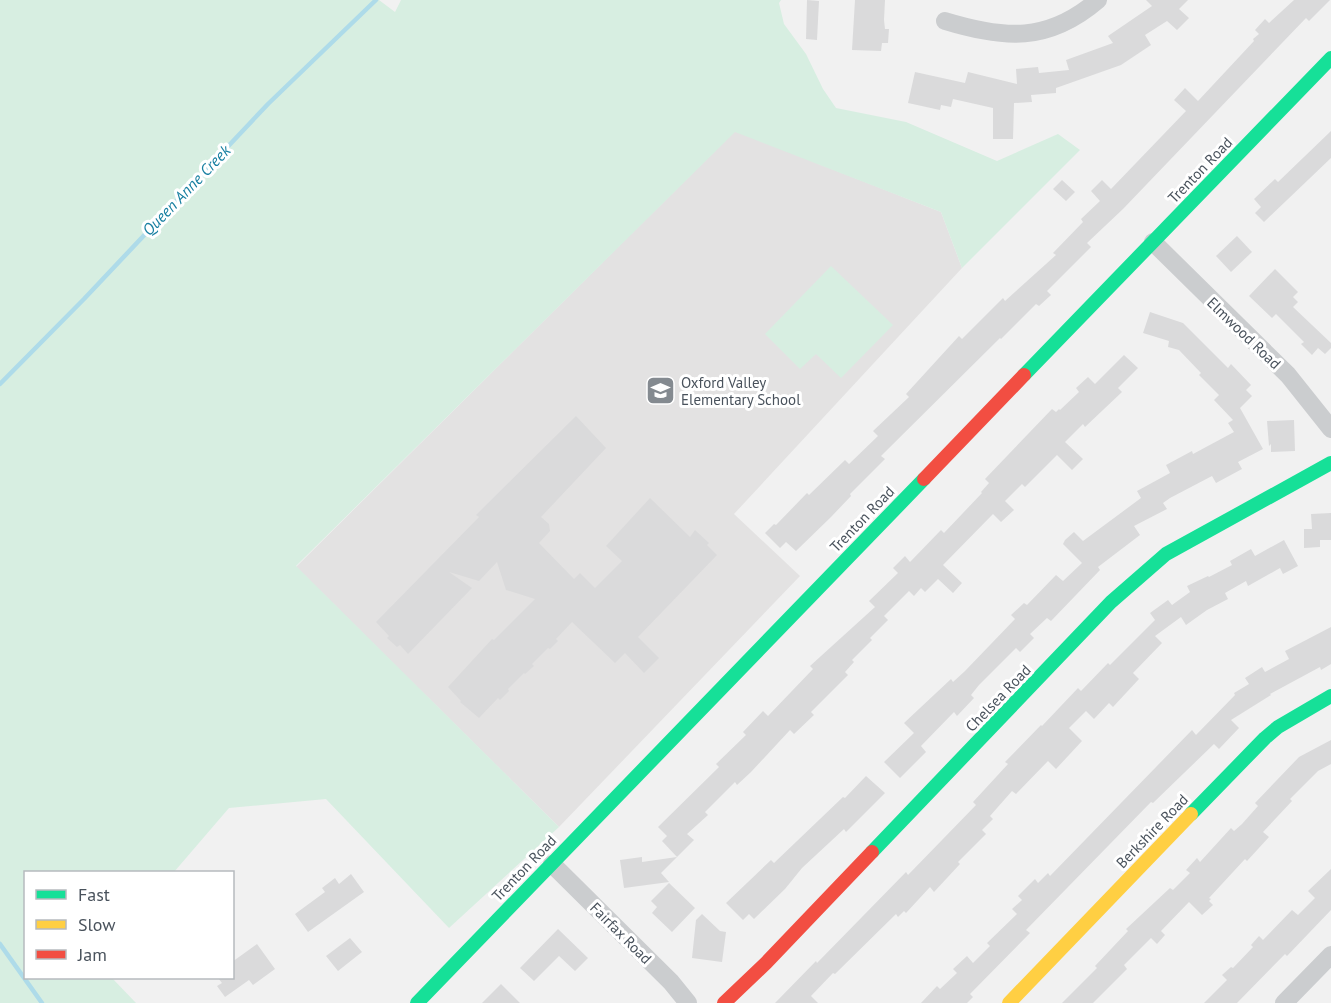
<svg xmlns="http://www.w3.org/2000/svg" width="1331" height="1003" font-family="'PT Sans',sans-serif">
  <style>
    .education { fill: #e3e2e2 }
    .green { fill: #d7eee1 }
    .lines { fill: none; stroke-linecap: round; stroke-linejoin: round }
    .stream { stroke: #aedbe9; stroke-width: 4.5 }
    .building { fill: #dadadb }
    .street { stroke: #cbcdcf; stroke-width: 18 }
    .fast { stroke: #16e098; stroke-width: 14 }
    .slow { stroke: #ffcf43; stroke-width: 14 }
    .jam { stroke: #f24e42; stroke-width: 14 }
    .labels { text-anchor: middle; dominant-baseline: central; stroke-width: 6; stroke-linejoin: round; paint-order: stroke }
    .street-label { font-size: 15px; fill: #49525c; stroke: #fff }
    .poi-label { font-size: 15px; fill: #49525c; stroke: #fff; text-anchor: start }
    .water-label { font-size: 16px; font-style: italic; fill: #177fa1; stroke: #fff }
  </style>
  <rect width="100%" height="100%" fill="#f1f1f1"/>
  <path class="education" d="M735 131 941 212 962 268 734 514 800 576 559 827 296 567Z"/>
  <path class="green" d="M0 0H379L395 12 401 0H781L779 3 784 24 806 54 823 89 836 108 906 122 997 161 1058 134 1080 150 962 268 941 212 735 132 296 566 559 827 449 928 326 799 229 808 174 872H26V978H112L136 1003H0Z
    M831 266 893 325 841 378 816 354 800 369 765 334Z"/>
  <g class="lines">
    <path class="stream" d="M0 384 84 299 268 104 376 0
      M0 944 42 1003"/>
  </g>
  <path class="building" d="M807 0 819 1 817 40 806 39Z
    M855 0H885L884 20 885 29H889L888 43H882L881 51 852 50Z
    M1146 0H1188L1179 9 1189 18 1177 30 1167 21 1145 35 1151 45 1121 65 1056 88V93L1031 95 1032 102 1014 103 1013 139H993V108L953 99 951 107 941 105 940 110 908 103 915 72 965 83 968 72 1017 84 1016 69 1038 67 1039 73 1069 70 1066 60 1113 43 1108 36 1152 6Z
    M1294 0H1330L1309 21 1306 18 1123 209 1087 243 1091 247 1047 291 1051 295 1039 306 1036 304 1001 339 1000 338 881 456 885 459 850 494 851 496 831 517 796 551 786 542 780 548 765 533 774 524 776 525 807 493 809 495 845 460 849 464 878 436 873 431 909 397 906 394 959 336 962 339 1003 298 1005 301 1056 255 1053 253 1083 222 1081 219 1100 201 1091 191 1102 180 1111 189 1186 111 1174 100 1185 88 1198 101 1254 41 1253 39 1259 34 1255 30 1265 19 1269 23Z
    M1331 131V158L1264 222 1255 213 1261 207 1254 199 1275 179 1278 182Z
    M1062 180 1075 192 1066 201 1053 189Z
    M1237 236 1252 252 1231 272 1216 256Z
    M1275 269 1298 292 1293 297 1298 302 1293 307 1331 343V348L1325 354 1318 348 1312 355 1301 344 1304 342 1276 314 1272 318 1249 296Z
    M1150 312 1183 323 1228 368 1231 364 1251 385 1246 390 1252 396 1240 408 1263 449 1238 462 1242 469 1216 483 1212 476 1170 498 1163 503 1167 509 1134 526 1140 535 1098 567 1100 570 1051 621 1047 618 1030 634 1034 638 1020 652 1016 648 979 685 971 695 974 698 957 716 954 712 921 746 926 752 900 778 884 762 914 733 904 723 951 679 953 682 965 671 1015 619 1011 615 1024 603 1027 605 1056 575 1063 581 1082 563 1063 544 1065 540 1074 532 1083 541 1141 498 1137 491 1170 473 1166 465 1192 451 1193 454 1234 432 1228 423 1233 420 1214 400 1219 395 1199 375 1201 373 1179 350 1168 347 1169 341 1143 333Z
    M1124 355 1138 368 1118 388 1122 392 1085 427 1083 424 1065 442 1083 459 1072 470 1057 455 1025 487 1022 484 1005 501 1014 510 1001 522 993 514 943 565 962 583 953 593 938 579 925 592 921 588 914 596 909 591 884 616 888 620 870 638 872 640 852 660 854 662 845 672 848 675 811 712 814 715 794 734 790 730 751 772 737 785 735 782 705 812 708 815 687 834 694 840 677 857 662 841 667 836 658 827 719 767 716 764 746 735 743 732 763 711 768 716 813 669 810 666 875 607 869 601 898 573 893 568 905 556 910 562 941 530 944 533 982 493 981 492 989 483 985 479 1052 409 1056 412 1059 409 1060 410 1079 392 1076 388 1088 377 1095 384Z
    M576 416 606 448 541 517 549 524 550 531 539 543 574 579 580 573 595 588 622 561 606 546 650 498 690 537 695 530 709 543 707 545 717 555 638 637 659 658 644 673 625 653 615 663 572 622 556 639 558 641 550 649 548 648 532 664 534 666 525 674 524 673 508 689 509 691 500 700 498 698 479 718 460 702 461 701 448 687 492 639 494 640 535 599 506 590 497 562 479 581 449 572 472 588 408 654 400 645 397 647 387 638 389 636 376 622 479 517 476 515Z
    M1294 420 1295 451 1271 452V444L1269 446 1267 421Z
    M1331 513V540H1320V547L1304 548V529H1312L1311 514Z
    M1284 540 1298 566 1283 574 1280 568 1248 586 1246 581 1225 593 1228 599 1207 610 1186 625 1181 617 1155 636 1162 643 1133 673 1139 679 1113 707 1109 703 1094 719 1086 711 1069 728 1082 741 1056 769 1048 761 1016 794 1012 791 990 816 993 819 982 830 986 834 958 862 960 864 934 892 930 887 906 913 904 911 898 917 896 914 835 974 833 973 811 996 818 1003H775L816 961 817 963 906 872 908 875 976 805 973 802 1008 764 1005 762 1041 725 1042 726 1078 688 1081 691 1108 663 1110 665 1155 620 1150 613 1168 600 1172 605 1190 592 1187 586 1208 576 1209 577 1232 565 1230 561 1251 549 1255 556Z
    M1331 627V664L1321 670 1320 667 1270 694 1271 695 1231 720 1239 728 1219 749 1214 744 1153 803 1151 802 1026 930 1030 933 970 994 973 997 967 1003H921L937 986 940 989 957 973 953 969 967 956 973 963 990 946 987 943 1017 914 1012 909 1022 900 1018 896 1035 879 1038 883 1048 873 1050 876 1192 730 1196 735 1235 695 1234 693 1249 684 1245 678 1262 667 1265 672 1289 659 1285 651Z
    M1331 740V764L1318 771 1290 799 1292 801 1263 832 1269 837 1247 861 1245 859 1209 898 1211 899 1209 901 1213 905 1202 915 1189 902 1161 931 1165 935 1157 944 1151 938 1124 965 1127 969 1093 1003H1062L1097 968 1095 966 1128 931 1126 929 1170 888 1173 890 1190 873 1186 870 1197 858 1200 862 1231 828 1234 831 1242 824 1258 806 1255 803 1299 757Z
    M866 776 885 793 846 832 844 829 802 868 785 889 754 919 749 914 743 920 726 903 771 860 774 863 843 797 845 798Z
    M642 857V862L677 857 661 873 669 882 624 888 620 860Z
    M1331 869V910L1287 956 1285 954 1237 1003H1204L1227 980 1222 975 1231 967 1233 968 1253 947 1251 945 1259 936 1263 940 1292 910 1298 915 1315 898 1308 891Z
    M351 874 364 892 308 932 295 914 325 892 322 888 335 878 339 884Z
    M669 883 695 908 672 932 652 913 657 907 651 901Z
    M702 914 720 931 726 932 722 962 692 958 696 920Z
    M558 929 588 958 575 971 559 956 534 981 520 968Z
    M350 938 362 952 338 971 326 956Z
    M257 944 275 969 253 985 249 980 225 997 217 986 222 983 218 978H232V962Z
    M501 984 520 1003H482Z"/>
  <g class="lines">
    <path class="street" d="M945 21C1004 39 1048 43 1098 0
      M1153 242 1288 375 1331 429
      M552 864 671 982 688 1003
      M1284 1003 1331 955"/>
    <path class="fast" d="M1024 375 1331 58
      M1191 814 1265 738 1278 727 1331 696
      M872 852 1111 602 1166 554 1331 463
      M417 1003 924 479"/>
    <path class="slow" d="M1009 1003 1191 814"/>
    <path class="jam" d="M924 479 1024 375
      M724 1003 766 963 872 852"/>
  </g>
  <defs>
    <symbol id="school-square" viewBox="-11 -11 22 22"><rect x="-9" y="-9" width="18" height="18" rx="4" fill="#848a90" stroke="#fff"/><path d="M0-5L7-2L0 1L-7-2ZM-4 1L0 2.5L4 1V4Q0 6-4 4Z" fill="#fff"/></symbol>
  </defs>
  <g fill-rule="evenodd">
    <use href="#school-square" x="644" y="374" width="33" height="33"/>
  </g>
  <g class="labels">
    <g class="street-label">
      <text transform="translate(1200 170) rotate(-46)">Trenton Road</text>
      <text transform="translate(1244 333) rotate(44)">Elmwood Road</text>
      <text transform="translate(862 519) rotate(-46)">Trenton Road</text>
      <text transform="translate(998 698) rotate(-46)">Chelsea Road</text>
      <text transform="translate(1152 831) rotate(-46)">Berkshire Road</text>
      <text transform="translate(524 868) rotate(-46)">Trenton Road</text>
      <text transform="translate(621 933) rotate(45)">Fairfax Road</text>
    </g>
    <g class="poi-label">
      <text x="681" y="382">Oxford Valley<tspan x="681" dy="17">Elementary School</tspan></text>
    </g>
    <g class="water-label">
      <text transform="translate(186 190) rotate(-46)">Queen Anne Creek</text>
    </g>
  </g>
  <rect x="24" y="871" width="210" height="108" fill="#ffffff" stroke="#b6babe" stroke-width="1.5"/>
  <rect x="36" y="890" width="30" height="9" fill="#16e098" stroke="#b6babe" stroke-width="1.5"/>
  <text x="78" y="901" font-size="18" fill="#49525c">Fast</text>
  <rect x="36" y="920" width="30" height="9" fill="#ffcf43" stroke="#b6babe" stroke-width="1.5"/>
  <text x="78" y="931" font-size="18" fill="#49525c">Slow</text>
  <rect x="36" y="950" width="30" height="9" fill="#f24e42" stroke="#b6babe" stroke-width="1.5"/>
  <text x="78" y="961" font-size="18" fill="#49525c">Jam</text>
</svg>
